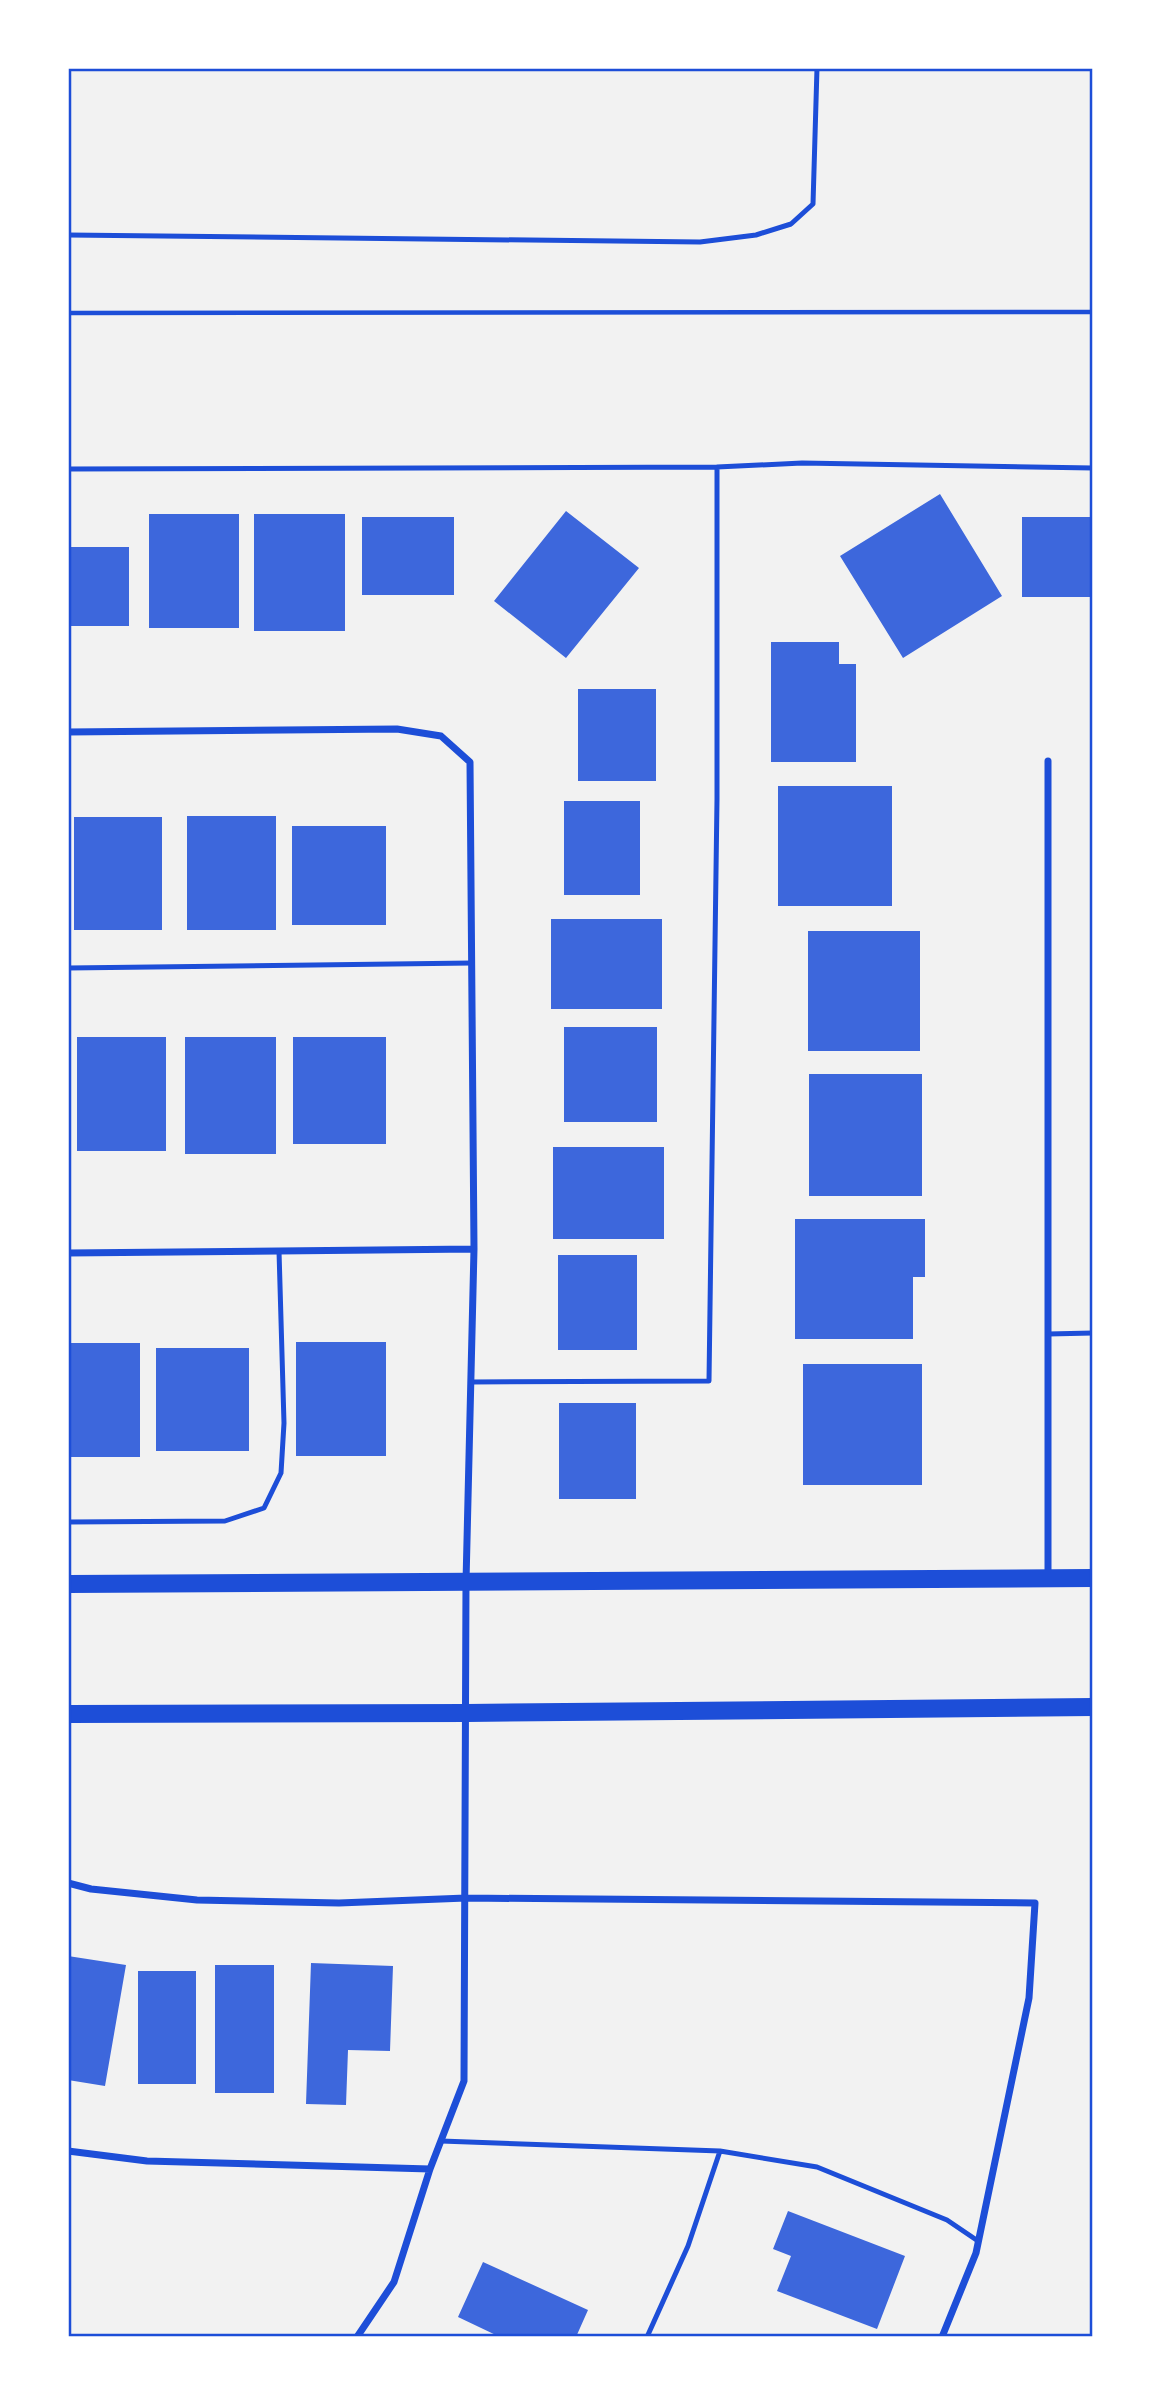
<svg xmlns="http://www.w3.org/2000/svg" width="1161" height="2405" font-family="Commissioner,sans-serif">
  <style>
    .building { fill: #3d67dc }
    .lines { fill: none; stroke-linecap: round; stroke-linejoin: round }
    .path { stroke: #1d4ed8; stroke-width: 4.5 }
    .service { stroke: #1d4ed8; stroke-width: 5 }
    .minor { stroke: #1d4ed8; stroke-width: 7 }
    .primary { stroke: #1d4ed8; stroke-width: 18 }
    .neatline { fill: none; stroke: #1d4ed8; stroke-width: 2.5 }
  </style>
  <rect width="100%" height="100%" fill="#f2f2f2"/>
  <path class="building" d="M940 494 1002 596 903 658 840 556Z
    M566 511 639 568 566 658 494 601Z
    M149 514H239V628H149Z
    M254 514H345V631H254Z
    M362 517H454V595H362Z
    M1022 517H1093V597H1022Z
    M68 547H129V626H68Z
    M771 642H839V664H856V762H771Z
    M578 689H656V781H578Z
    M778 786H892V906H778Z
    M564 801H640V895H564Z
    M187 816H276V930H187Z
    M74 817H162V930H74Z
    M292 826H386V925H292Z
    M551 919H662V1009H551Z
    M808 931H920V1051H808Z
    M564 1027H657V1122H564Z
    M77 1037H166V1151H77Z
    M185 1037H276V1154H185Z
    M293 1037H386V1144H293Z
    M809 1074H922V1196H809Z
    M553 1147H664V1239H553Z
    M795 1219H925V1277H913V1339H795Z
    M558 1255H637V1350H558Z
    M296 1342H386V1456H296Z
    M68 1343H140V1457H68Z
    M156 1348H249V1451H156Z
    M803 1364H922V1485H803Z
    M559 1403H636V1499H559Z
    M68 1956 126 1965 105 2086 68 2080Z
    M311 1963 393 1966 390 2051 348 2050 346 2105 306 2104Z
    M215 1965H274V2093H215Z
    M138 1971H196V2084H138Z
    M788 2211 905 2256 877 2329 777 2291 791 2256 773 2249Z
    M483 2262 588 2310 576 2337H500L458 2317Z"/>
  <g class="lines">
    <path class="path" d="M68 313 1093 312"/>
    <path class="service" d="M68 235 700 242 756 235 791 224 813 204 817 68
      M717 467 802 463 1093 468
      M68 469 717 467V799L709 1381 471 1382
      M68 968 472 963
      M1048 1334 1093 1333
      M68 1522 225 1521 264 1508 281 1473 284 1423 279 1251
      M441 2141 720 2151 817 2167 947 2220 978 2241
      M647 2337 688 2246 720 2151"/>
    <path class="minor" d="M68 732 397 729 441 736 470 762 474 1249 466 1582 464 2081 430 2169 394 2282 357 2337
      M68 1253 474 1249
      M1048 1579V761
      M68 1883 91 1889 197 1900 339 1903 466 1898 1035 1903 1029 1998 976 2253 942 2337
      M68 2151 147 2161 430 2169"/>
    <path class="primary" d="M68 1584 1093 1578
      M68 1714 467 1713 1093 1707"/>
  </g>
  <rect width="1161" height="2405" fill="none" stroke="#ffffff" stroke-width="140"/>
  <rect x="70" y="70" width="1021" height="2265" class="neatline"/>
</svg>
